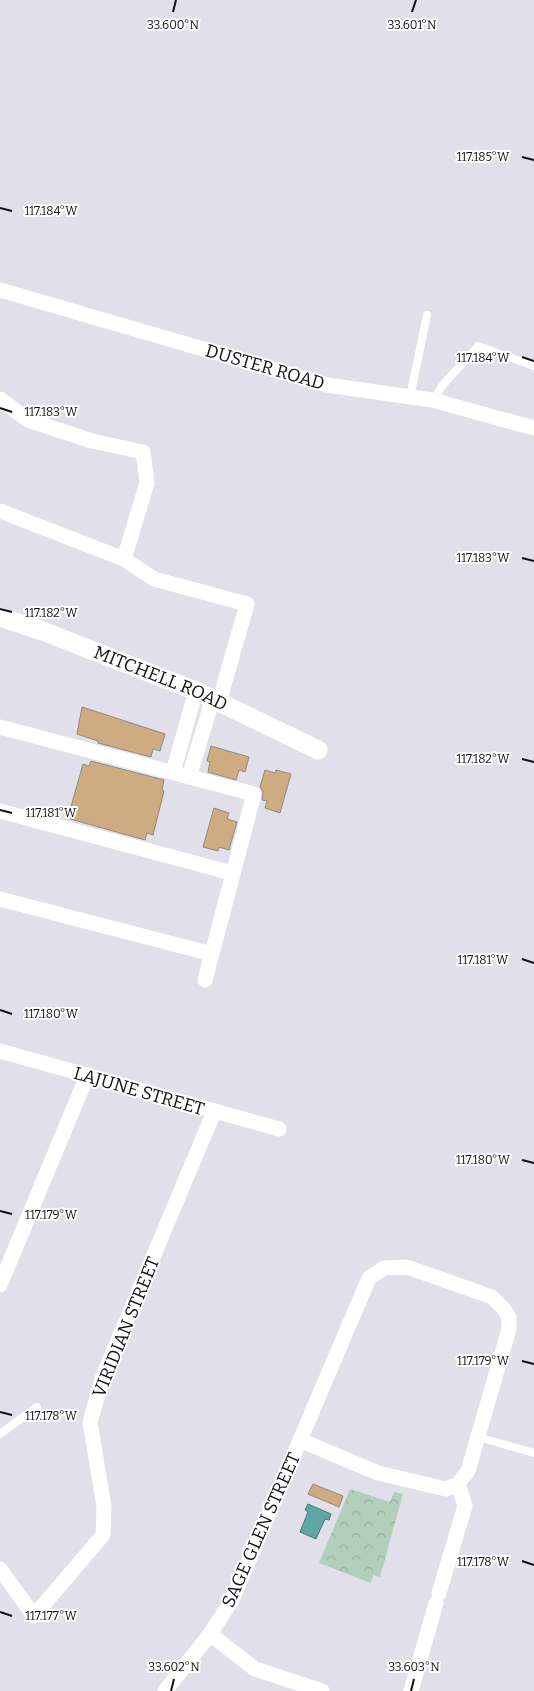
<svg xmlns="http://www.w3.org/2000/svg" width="534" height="1691" font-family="Bitter,serif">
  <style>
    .forest { fill: url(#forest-crowns) }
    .water { fill: #61a5a5; stroke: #49797a }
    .building { fill: #ceac81; stroke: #918a82 }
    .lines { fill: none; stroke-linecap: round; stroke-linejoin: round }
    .service { stroke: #fff; stroke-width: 8 }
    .minor { stroke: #fff; stroke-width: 15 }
    .tertiary { stroke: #fff; stroke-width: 19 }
    .ticks { fill: none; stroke: #111114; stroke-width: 2 }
    .labels { text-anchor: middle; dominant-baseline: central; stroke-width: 4; stroke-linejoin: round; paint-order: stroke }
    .street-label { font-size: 18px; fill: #111114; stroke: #fff }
    .ticks-label { font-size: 12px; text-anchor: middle; fill: #111114; stroke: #fff; stroke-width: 4; stroke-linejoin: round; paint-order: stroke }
  </style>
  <defs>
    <pattern id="forest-crowns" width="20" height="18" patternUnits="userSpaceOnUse" patternTransform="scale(1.25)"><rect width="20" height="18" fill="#b1cfba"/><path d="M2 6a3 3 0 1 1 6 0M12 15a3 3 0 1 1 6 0" fill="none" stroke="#97b19f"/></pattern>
  </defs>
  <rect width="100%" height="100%" fill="#e0dfea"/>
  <path class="forest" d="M350 1489 390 1502 394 1492 403 1494 380 1577 373 1575 371 1583 319 1563Z"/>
  <path class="water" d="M308 1504 331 1514 329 1520 325 1519 316 1539 300 1532 308 1512 305 1510Z"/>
  <path class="building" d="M82 707 165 734 160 751 153 749 151 757 98 743V741L77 734Z
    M211 746 249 757 245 772 239 770 236 780 208 772 210 762 207 761Z
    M91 761 164 780 162 790 164 791 153 835 147 833 145 840 70 819 74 808 71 807 72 803 83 764 89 766Z
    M265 770 275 773 276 770 291 774 280 813 265 808 267 801 262 800 263 792 260 787Z
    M214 808 229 813 227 819 237 822 229 850 219 847 218 851 203 847Z
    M313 1484 343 1496 339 1507 308 1494Z"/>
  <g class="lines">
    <path class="service" d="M410 397 427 315
      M434 400 442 386 478 346 534 366
      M0 1434 37 1407
      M478 1437 534 1453"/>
    <path class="minor" d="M0 290 327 385 432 400 534 428
      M0 399 28 420 92 441 143 452 147 483 124 559
      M0 511 124 559 154 579 247 604 219 702
      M0 727 254 794 205 980
      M173 772 196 691
      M189 777 213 698
      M0 811 232 873
      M0 899 212 954
      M0 1051 279 1129
      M0 1285 87 1076
      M0 1569 34 1616 103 1535 104 1507 90 1422 103 1376 214 1112
      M439 1593 465 1506 458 1484
      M210 1634 255 1669 322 1691
      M165 1691 210 1634 232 1600 369 1278 384 1268 407 1267 492 1297 504 1309 509 1318V1329L468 1471 458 1484 446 1489 378 1473 302 1441
      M411 1691 436 1603"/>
    <path class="tertiary" id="s1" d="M0 617 45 632 196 691 318 750"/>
  </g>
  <path class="ticks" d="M173 12 176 0M412 12 416 0M522 157 534 160M0 208 12 211M522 357 534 361M0 408 12 412M522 558 534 561M0 609 12 612M522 759 534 762M0 810 12 813M522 959 534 963M0 1010 12 1014M522 1160 534 1163M0 1211 12 1214M522 1361 534 1364M0 1412 12 1415M522 1561 534 1565M0 1612 12 1616M171 1691 174 1679M411 1691 414 1679"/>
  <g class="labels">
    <g class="street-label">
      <text transform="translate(265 367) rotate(16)">DUSTER ROAD</text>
      <text stroke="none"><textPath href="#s1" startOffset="172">MITCHELL ROAD</textPath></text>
      <text transform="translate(139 1091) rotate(16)">LAJUNE STREET</text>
      <text transform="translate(126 1327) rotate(-68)">VIRIDIAN STREET</text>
      <text transform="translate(261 1530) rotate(-66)">SAGE GLEN STREET</text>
    </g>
  </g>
  <g class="ticks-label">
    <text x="173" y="29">33.600°N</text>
    <text x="412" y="29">33.601°N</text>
    <text x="483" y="161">117.185°W</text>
    <text x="51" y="215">117.184°W</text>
    <text x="483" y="362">117.184°W</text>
    <text x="51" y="416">117.183°W</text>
    <text x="483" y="562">117.183°W</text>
    <text x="51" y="617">117.182°W</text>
    <text x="483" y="763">117.182°W</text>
    <text x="51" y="817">117.181°W</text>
    <text x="483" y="964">117.181°W</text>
    <text x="51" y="1018">117.180°W</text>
    <text x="483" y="1164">117.180°W</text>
    <text x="51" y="1219">117.179°W</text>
    <text x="483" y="1365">117.179°W</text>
    <text x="51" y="1420">117.178°W</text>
    <text x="483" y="1566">117.178°W</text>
    <text x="51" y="1620">117.177°W</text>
    <text x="174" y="1671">33.602°N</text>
    <text x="414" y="1671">33.603°N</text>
  </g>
</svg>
